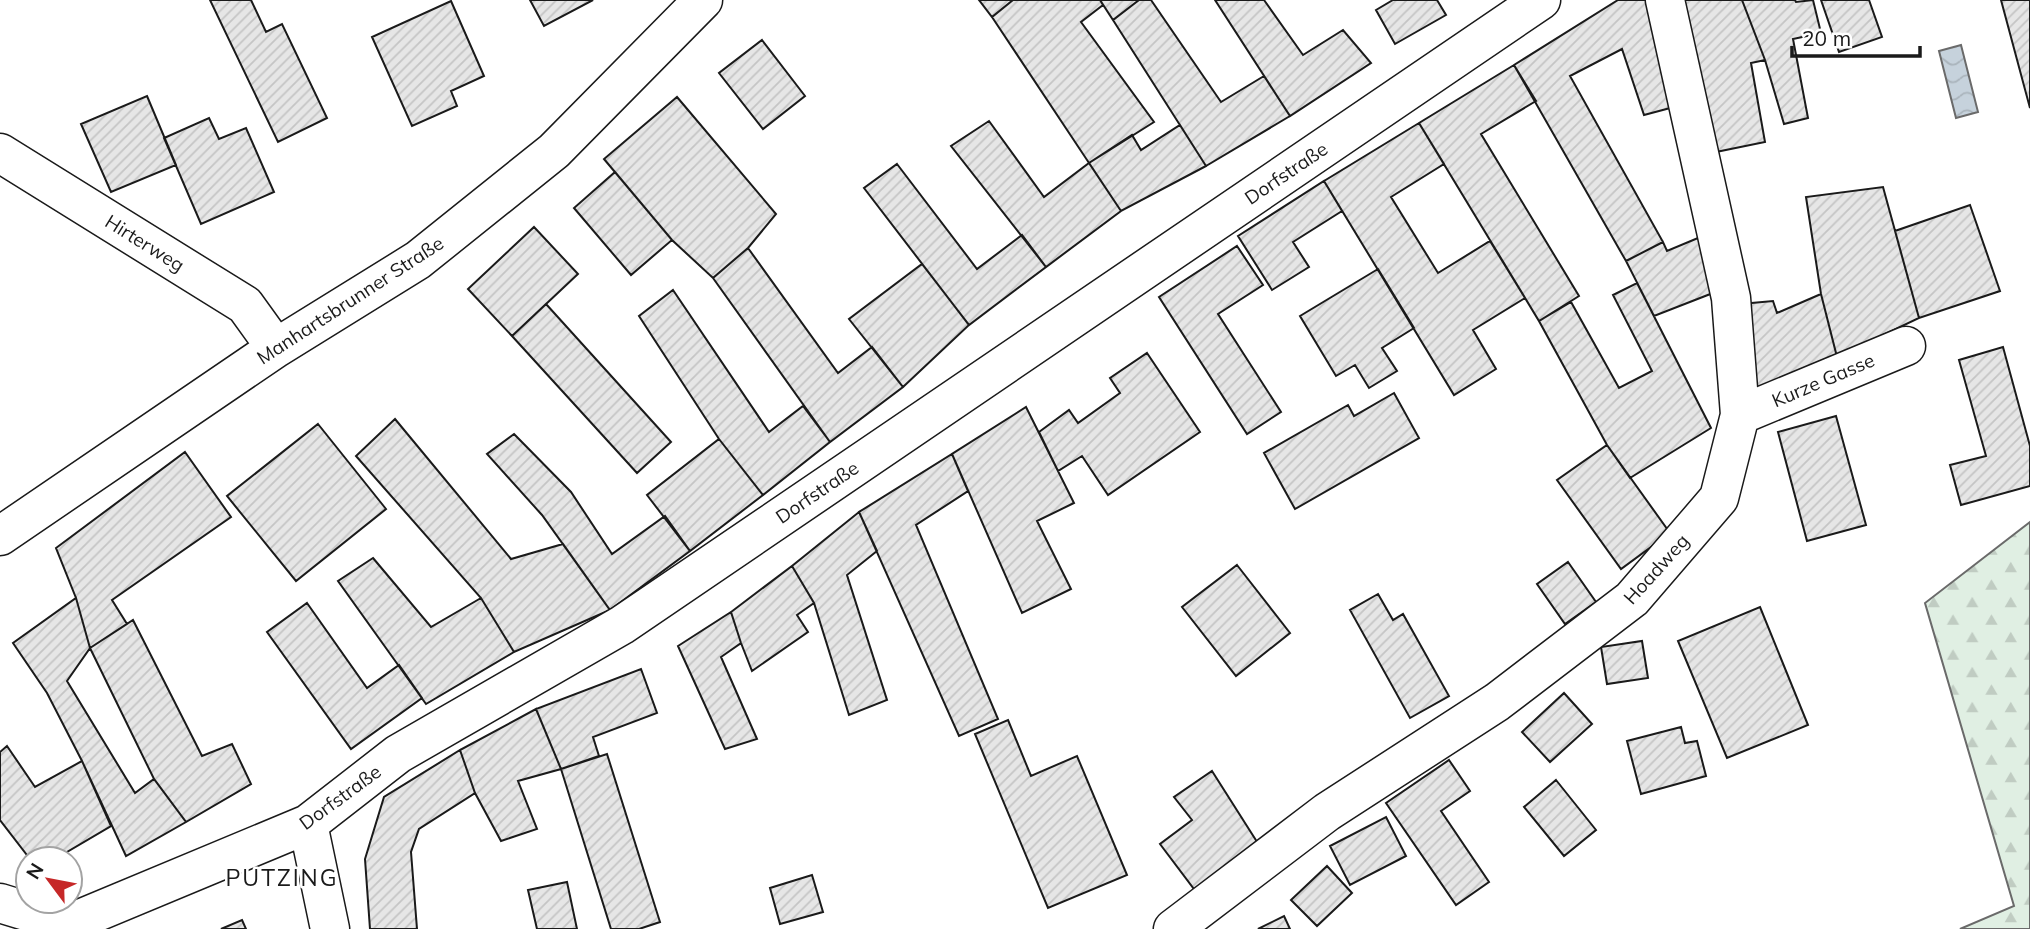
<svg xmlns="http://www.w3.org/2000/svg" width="2030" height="929" font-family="Mulish,sans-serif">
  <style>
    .forest { fill: url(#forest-firs); stroke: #6a6a6a; stroke-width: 2 }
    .water { fill: url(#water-waves); stroke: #6a6a6a; stroke-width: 2 }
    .building { fill: url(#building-hatch); stroke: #1a1a1a; stroke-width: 2 }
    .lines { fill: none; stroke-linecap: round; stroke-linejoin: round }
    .minor-casing { stroke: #1a1a1a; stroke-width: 41 }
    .minor { stroke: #fff; stroke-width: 38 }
    .labels { text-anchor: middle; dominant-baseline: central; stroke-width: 5; stroke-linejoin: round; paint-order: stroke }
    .street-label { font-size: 19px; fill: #1a1a1a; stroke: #fff }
    .quarter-label { font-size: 23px; letter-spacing: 2px; fill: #1a1a1a; stroke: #fff }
  </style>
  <defs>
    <pattern id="forest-firs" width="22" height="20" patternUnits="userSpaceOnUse" patternTransform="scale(1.75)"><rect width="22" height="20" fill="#e0efe3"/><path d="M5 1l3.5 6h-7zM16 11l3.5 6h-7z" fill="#c0ccc2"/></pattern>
    <pattern id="water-waves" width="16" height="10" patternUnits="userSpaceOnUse" patternTransform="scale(1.75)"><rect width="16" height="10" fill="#c6d2dc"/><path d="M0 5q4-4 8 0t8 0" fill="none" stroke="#aab4bc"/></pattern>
    <pattern id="building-hatch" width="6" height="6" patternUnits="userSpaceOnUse" patternTransform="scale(1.75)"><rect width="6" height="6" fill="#e6e6e6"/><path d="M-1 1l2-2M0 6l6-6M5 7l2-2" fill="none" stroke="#c5c5c5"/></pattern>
  </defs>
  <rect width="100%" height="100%" fill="#fff"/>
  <path class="forest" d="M2030 522V929H1960L2014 906 1925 603Z"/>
  <path class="water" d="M1961 45 1978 112 1956 118 1939 51Z"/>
  <path class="building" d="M210 0H251L266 32 282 24 327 118 278 142Z
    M530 0H593L544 26Z
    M979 0H1013L992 17Z
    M1013 0H1100L1103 5 1081 22 1154 122 1089 163 992 17Z
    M1100 0H1139L1113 20Z
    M1139 0H1151L1221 102 1264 76 1290 116 1206 166 1113 20Z
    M1215 0H1264L1303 55 1343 30 1371 63 1290 116Z
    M1393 0H1437L1446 15 1395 44 1376 10Z
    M1618 0H1646L1674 107 1644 115 1622 49 1570 76 1663 242 1626 261 1514 65Z
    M1681 0H1742L1765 60 1751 63 1765 142 1711 153Z
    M1742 0H1795L1796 2 1813 0 1821 33 1793 39 1808 118 1784 124 1765 60Z
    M1821 0H1869L1882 37 1839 52Z
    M2001 0H2030V108Z
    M451 1 484 76 451 91 457 106 412 126 372 37Z
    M762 40 805 96 763 129 719 73Z
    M1514 65 1536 101 1481 134 1579 296 1539 321 1419 123Z
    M147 96 176 165 111 192 81 124Z
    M677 97 776 214 748 248 713 278 672 240 604 159Z
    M209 118 219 139 246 128 274 192 201 224 164 138Z
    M989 121 1044 197 1089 163 1121 211 1046 267 951 146Z
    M1419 123 1444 164 1391 197 1438 273 1490 241 1525 298 1473 330 1496 369 1454 395 1324 181Z
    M1180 125 1206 166 1121 211 1089 163 1132 135 1141 150Z
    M897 164 977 269 1022 235 1046 267 969 325 864 188Z
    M615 172 672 240 631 275 574 208Z
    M1324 181 1342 211 1293 242 1309 267 1272 290 1238 236Z
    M1883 187 1919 318 1837 357 1821 294 1806 197Z
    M1970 205 2000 291 1919 318 1895 231Z
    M534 227 578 274 512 336 468 289Z
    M1710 233 1718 291 1654 316 1626 261 1663 242 1667 251Z
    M1237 246 1263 285 1218 314 1281 412 1247 434 1159 297Z
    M748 248 838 373 872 347 903 387 830 442 713 278Z
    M922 264 969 325 903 387 849 319Z
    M1378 269 1414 328 1382 348 1397 371 1369 388 1355 365 1336 376 1300 316Z
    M1637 283 1711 428 1630 478 1607 445 1539 321 1571 302 1619 388 1652 371 1613 295Z
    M673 290 769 432 803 406 830 442 763 495 719 439 639 316Z
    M1821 294 1837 357 1749 395 1741 304 1773 301 1777 313Z
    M546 304 671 442 637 473 512 336Z
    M2003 347 2030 446V486L1961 505 1950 465 1986 456 1959 360Z
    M1147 353 1200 432 1108 495 1082 456 1058 471 1039 432 1069 410 1078 423 1120 393 1110 378Z
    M1394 393 1419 438 1295 509 1264 453 1348 405 1354 416Z
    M1026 407 1074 503 1037 521 1071 589 1022 613 952 454Z
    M1836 416 1866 525 1807 541 1778 432Z
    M395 419 511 559 563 544 610 610 514 652 481 598 356 456Z
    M318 424 386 509 296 581 227 496Z
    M514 434 571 492 612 554 665 516 690 551 610 610 542 515 487 454Z
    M719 439 763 495 690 551 647 495Z
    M1607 445 1670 533 1621 569 1557 480Z
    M185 452 231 517 112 600 127 624 90 648 76 598 56 548Z
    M952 454 968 491 916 525 998 719 959 736 859 512Z
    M859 512 877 551 847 575 887 700 849 715 814 603 792 566Z
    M373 558 431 627 481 598 514 652 426 704 338 581Z
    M1568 562 1596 602 1565 624 1537 584Z
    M1237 565 1290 633 1236 676 1182 607Z
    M792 566 814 603 797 615 808 632 752 671 741 643 731 612Z
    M1378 594 1393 620 1403 614 1449 696 1410 718 1350 610Z
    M76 598 90 648 67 681 135 793 154 779 186 822 126 856 82 761 47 693 13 643Z
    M307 603 367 688 399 665 422 698 351 749 267 632Z
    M1760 607 1808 725 1727 758 1678 641Z
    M731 612 741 643 721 657 757 739 725 749 678 646Z
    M133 620 202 756 232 744 251 784 186 822 154 779 90 648Z
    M1642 641 1648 678 1607 684 1601 647Z
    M641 669 657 713 593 737 599 756 561 769 536 709Z
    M1564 693 1592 724 1550 762 1522 732Z
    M536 709 561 769 518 781 537 829 501 841 475 793 460 750Z
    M1008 720 1031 776 1077 756 1127 875 1048 908 975 734Z
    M1681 727 1685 743 1697 741 1706 776 1641 794 1627 741Z
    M7 746 35 787 82 761 111 826 55 859H30L0 820V752Z
    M460 750 475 793 419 829 411 852 417 929H370L365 859 384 797Z
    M607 754 660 922 639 929H611L561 769Z
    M1449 760 1470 791 1441 811 1489 882 1456 905 1386 803Z
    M1212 771 1259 845 1197 893 1160 844 1192 820 1174 797Z
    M1556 780 1596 830 1564 856 1524 807Z
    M1386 817 1406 856 1350 885 1330 846Z
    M1327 866 1352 893 1317 926 1291 900Z
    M812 875 823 912 780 924 770 888Z
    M567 882 577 929H537L528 890Z
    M1284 916 1290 929H1258Z
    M242 920 246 929H221Z"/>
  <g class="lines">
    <defs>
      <path id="minor" d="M0 153 245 305 276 348
        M1740 415 1906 346
        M0 536 276 348 418 260 554 151 703 0
        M308 824 330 929
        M0 903 68 924
        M64 929 68 924 308 824 398 754 622 625 1541 0
        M1173 929 1327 812 1497 702 1632 599 1719 498 1740 415 1731 298 1665 0"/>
    </defs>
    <use href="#minor" class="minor-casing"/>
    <use href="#minor" class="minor"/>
  </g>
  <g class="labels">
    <g class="street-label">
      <text transform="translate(1286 173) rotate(-34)">Dorfstraße</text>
      <text transform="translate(145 243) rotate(32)">Hirterweg</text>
      <text transform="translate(350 300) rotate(-33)">Manhartsbrunner Straße</text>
      <text transform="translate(1823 380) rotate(-23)">Kurze Gasse</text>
      <text transform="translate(817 492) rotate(-34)">Dorfstraße</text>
      <text transform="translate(1656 569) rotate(-48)">Hoadweg</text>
      <text transform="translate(340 797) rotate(-36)">Dorfstraße</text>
    </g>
    <g class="quarter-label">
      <text x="282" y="877">PUTZING</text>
    </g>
  </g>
  <g transform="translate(49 880) rotate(302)"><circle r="33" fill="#ffffff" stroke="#a3a3a3" stroke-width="2"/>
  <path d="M0-5L12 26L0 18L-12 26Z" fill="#c62828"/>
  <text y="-10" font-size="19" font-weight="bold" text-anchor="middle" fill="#1a1a1a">N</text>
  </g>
  <path d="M1792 46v10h128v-10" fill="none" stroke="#1a1a1a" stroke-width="3.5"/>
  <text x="1802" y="46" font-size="21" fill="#1a1a1a" stroke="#ffffff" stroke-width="5" paint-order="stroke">20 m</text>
</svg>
